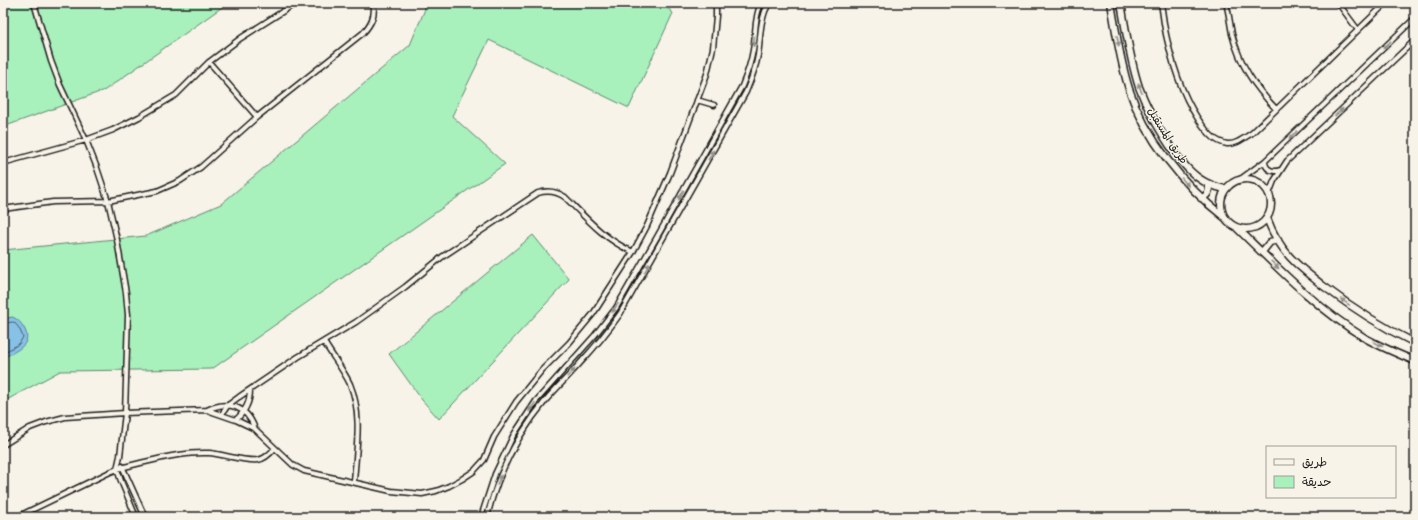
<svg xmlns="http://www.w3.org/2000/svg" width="1418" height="520" font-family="Kalam,'Playpen Sans Arabic',sans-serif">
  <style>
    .green { fill: #a8f0bc; stroke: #62866c }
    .water { fill: #87c1e6; stroke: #5c7f95 }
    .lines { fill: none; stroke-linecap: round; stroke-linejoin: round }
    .shore { stroke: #475e6d; stroke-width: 1 }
    .street-casing { stroke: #1c1c1c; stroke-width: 7 }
    .secondary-casing { stroke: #1c1c1c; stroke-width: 9 }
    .street { stroke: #f7f3e8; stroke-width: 4 }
    .secondary { stroke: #f7f3e8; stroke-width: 6 }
    .oneway { fill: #94928c }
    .labels { text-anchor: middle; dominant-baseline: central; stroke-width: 3; stroke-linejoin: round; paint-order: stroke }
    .street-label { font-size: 11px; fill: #1c1c1c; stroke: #f7f3e8 }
  </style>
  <rect width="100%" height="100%" fill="#f7f3e8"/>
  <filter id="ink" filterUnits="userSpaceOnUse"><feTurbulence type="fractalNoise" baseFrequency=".025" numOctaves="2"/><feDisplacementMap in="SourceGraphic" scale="8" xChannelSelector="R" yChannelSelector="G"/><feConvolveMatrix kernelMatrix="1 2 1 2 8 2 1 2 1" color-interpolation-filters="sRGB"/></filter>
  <g filter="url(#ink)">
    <path class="green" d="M3 3H228L105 90 3 127Z
      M422 3H662L673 13 629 108 489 40 452 116 505 164 212 369 60 371 3 402V250L146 236 221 204 410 45 425 9Z
      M533 235 569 279 439 419 422 400 389 354Z"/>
    <path class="water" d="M12 317C18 319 21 323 24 328 34 345 15 351 3 358V319Z"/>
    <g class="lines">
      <path class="shore" d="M3 323 14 322 19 328 23 337 19 344 3 353"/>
      <defs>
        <path id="street" d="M34 3 51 61 60 85 86 140 97 168 108 201 117 240 126 293 128 315 125 413 120 456 117 469 121 481 136 517
          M1161 3C1163 15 1164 27 1167 39 1174 70 1184 101 1203 126 1210 135 1216 142 1227 144 1236 145 1244 138 1252 133L1386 3
          M1226 3C1229 13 1230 24 1232 34 1240 65 1254 86 1276 109
          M1338 3 1358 30
          M209 62 257 117
          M697 100 714 105
          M1265 161C1265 169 1272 173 1280 170
          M3 163 86 140 113 130 139 117 176 95 209 62 241 38 296 3
          M1239 180 1265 161 1415 18
          M1269 194 1274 181 1287 161 1415 40
          M3 209 53 202 108 201 157 191 180 181 201 167 257 117 363 33C371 24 376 15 373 3
          M324 342C332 356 343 369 350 384 363 415 356 450 354 482
          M207 410C228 400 247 406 255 429
          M222 414 228 405 239 397 298 357 356 322 405 287 442 257 538 193C548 190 556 191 565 197 587 219 604 239 633 252
          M236 420C245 411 250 403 250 390
          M3 445 30 428 46 422 65 417 125 413 207 410 236 420 255 429 293 465 304 471 391 491 422 494 436 491 449 486 462 479 474 471 484 460 494 437 516 402 542 370 569 343 593 314 633 252 647 226 670 173 707 74 713 48 716 16V3
          M122 466 145 517
          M17 517 110 472C121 467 133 465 145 462 166 457 187 452 209 453 222 454 247 462 258 460 265 459 270 454 275 448
          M481 517 495 474 513 436 536 401 595 335 616 308 657 237 742 86C747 74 751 62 753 50 756 34 754 17 761 3
          M487 517C497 475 518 434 546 400 557 387 570 375 581 362 595 347 608 331 620 314L746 92C751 80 756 68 758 55 761 37 759 20 769 3"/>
        <path id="secondary" d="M1111 3C1116 32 1120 61 1129 89 1145 138 1184 186 1224 217
          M1121 3C1126 31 1130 60 1139 87 1149 114 1176 163 1200 179 1207 184 1216 187 1225 189
          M1221 204a25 25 0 1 1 50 0a25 25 0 1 1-50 0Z
          M1201 198C1208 196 1211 190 1207 183
          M1267 218C1272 232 1280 246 1290 257 1299 267 1311 276 1322 285 1351 307 1382 327 1415 343
          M1237 228C1277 267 1317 309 1365 338 1381 347 1398 354 1415 361
          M1262 252 1270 242 1278 240"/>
      </defs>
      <use href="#street" class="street-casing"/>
      <use href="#secondary" class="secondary-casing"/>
      <use href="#street" class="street"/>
      <use href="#secondary" class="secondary"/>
    </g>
    <defs><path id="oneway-solid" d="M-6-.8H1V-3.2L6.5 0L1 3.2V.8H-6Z"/></defs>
    <g class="oneway">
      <use href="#oneway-solid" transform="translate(754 41) rotate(95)"/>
      <use href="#oneway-solid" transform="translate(1118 41) rotate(79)"/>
      <use href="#oneway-solid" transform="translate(1387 45) rotate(136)"/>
      <use href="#oneway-solid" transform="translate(1140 88) rotate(-110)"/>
      <use href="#oneway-solid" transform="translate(1339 112) rotate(-43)"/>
      <use href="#oneway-solid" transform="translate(1293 135) rotate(136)"/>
      <use href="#oneway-solid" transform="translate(711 155) rotate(-61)"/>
      <use href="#oneway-solid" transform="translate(1185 182) rotate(50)"/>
      <use href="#oneway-solid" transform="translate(681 195) rotate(119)"/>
      <use href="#oneway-solid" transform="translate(1275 265) rotate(44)"/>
      <use href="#oneway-solid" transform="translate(647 268) rotate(-60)"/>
      <use href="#oneway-solid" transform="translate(1345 302) rotate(-145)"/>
      <use href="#oneway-solid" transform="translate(615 308) rotate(124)"/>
      <use href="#oneway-solid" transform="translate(1378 344) rotate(27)"/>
      <use href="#oneway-solid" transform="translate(571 373) rotate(-45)"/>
      <use href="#oneway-solid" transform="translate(532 407) rotate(125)"/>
      <use href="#oneway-solid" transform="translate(499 480) rotate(-69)"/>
    </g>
  </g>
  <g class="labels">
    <g class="street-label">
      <text transform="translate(1167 136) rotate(57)">طريق المستقبل</text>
    </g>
  </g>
  <rect width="1418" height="520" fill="none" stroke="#f7f3e8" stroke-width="16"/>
  <rect x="8" y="8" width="1402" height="504" fill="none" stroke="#1c1c1c" stroke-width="1.5" filter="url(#ink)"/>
  <rect x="1266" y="446" width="130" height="52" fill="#f7f3e8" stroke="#9f9d96"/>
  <rect x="1274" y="459" width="20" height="6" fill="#f7f3e8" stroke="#9f9d96"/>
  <text x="1302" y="466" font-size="12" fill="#1c1c1c">طريق</text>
  <rect x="1274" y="476" width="20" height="12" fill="#a8f0bc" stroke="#9f9d96"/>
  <text x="1302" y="486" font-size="12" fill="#1c1c1c">حديقة</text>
</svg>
